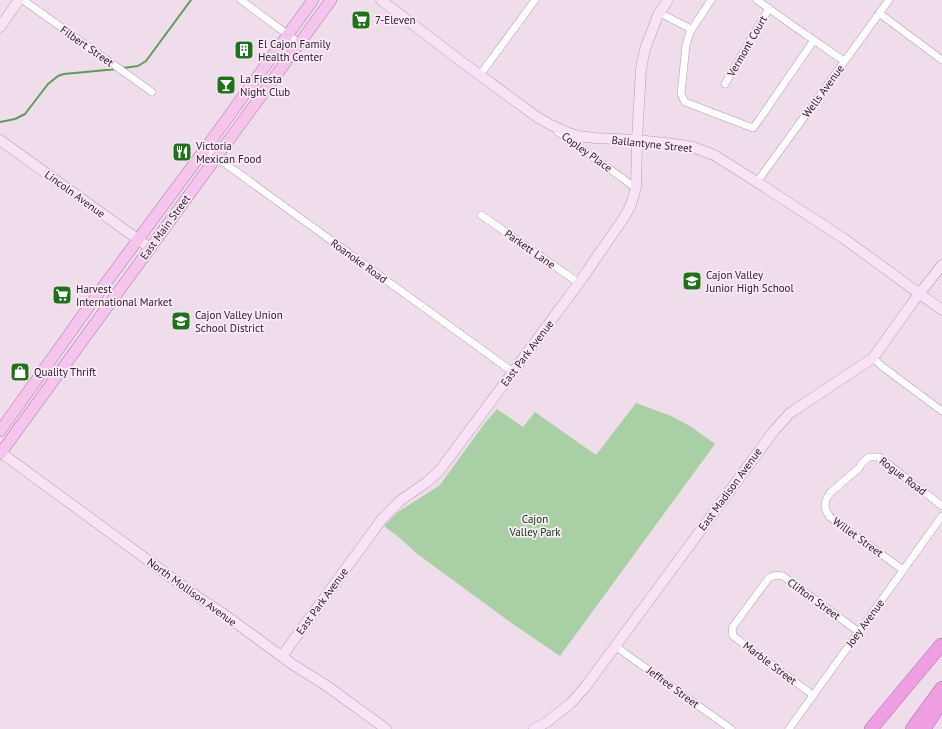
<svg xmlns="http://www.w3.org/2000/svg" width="942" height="729" font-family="'PT Sans',sans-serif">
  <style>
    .green { fill: #a9d0a5 }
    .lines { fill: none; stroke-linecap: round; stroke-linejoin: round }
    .stream { stroke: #609b5b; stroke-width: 2 }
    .street-casing { stroke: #b09fad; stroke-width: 8 }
    .secondary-casing { stroke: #b09fad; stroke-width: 11 }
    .primary-casing { stroke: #aa74a0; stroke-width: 12 }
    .highway-casing { stroke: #aa74a0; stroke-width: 14 }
    .street { stroke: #fff; stroke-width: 7 }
    .secondary { stroke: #fae2f6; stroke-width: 10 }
    .primary { stroke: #f5c5ed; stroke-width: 11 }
    .highway { stroke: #ef9fe1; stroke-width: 13 }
    .labels { text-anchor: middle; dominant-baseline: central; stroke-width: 3.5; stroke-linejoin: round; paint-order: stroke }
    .poi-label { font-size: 11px; fill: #292328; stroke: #fdeaf9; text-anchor: start }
    .street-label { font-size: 11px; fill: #292328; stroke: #fdeaf9 }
    .park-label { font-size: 11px; fill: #004100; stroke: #fdeaf9 }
  </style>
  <rect width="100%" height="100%" fill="#efddeb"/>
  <path class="green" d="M636 403 671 416 690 426 715 444 560 656 510 622 416 553 401 539 384 526 398 512 440 485 484 424 497 409 523 427 535 412 596 455Z"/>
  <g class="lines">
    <path class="stream" d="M123 68 138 66 146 61 191 0
      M0 122 15 119 25 114 48 84 58 76 64 74 117 69"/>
    <defs>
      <path id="street" d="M23 0 152 92
        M241 0 299 43
        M711 0 690 32 686 45 681 94 685 102 753 128 759 120 814 40
        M757 0 792 25 844 61
        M660 13 691 29
        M879 13 942 60
        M480 75 535 0
        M725 84 769 8
        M558 132 636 188
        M205 149 513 372
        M757 182 889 0
        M481 215 579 283
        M873 358 883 367 942 411
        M903 570 830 517C823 508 824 502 830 493L859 468 862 463 869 457H879L942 506
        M615 646 731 729
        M813 695 733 636 732 628 768 579C773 575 777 574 783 576L859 632
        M789 729 942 516"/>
      <path id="secondary" d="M381 0 458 59 537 117 551 125 566 132 578 136 595 138 637 140 674 144 693 147 714 155 757 182 843 238 942 310
        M0 27 19 0
        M0 140 150 248
        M0 452 205 602 221 612 292 664 327 686 386 729
        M282 656 382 519 401 500 427 482 440 470 579 283 623 219 630 207 636 188 637 140 641 69 645 49 658 15 668 0
        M534 729 547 722 571 703 586 686 773 432 789 414 796 409 873 358 913 302 942 265"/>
      <path id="primary" d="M0 431 100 291 205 149 313 0
        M0 454 331 0"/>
      <path id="highway" d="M871 729 941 645
        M912 729 942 688
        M924 729 942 702"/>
    </defs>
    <use href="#street" class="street-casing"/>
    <use href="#secondary" class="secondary-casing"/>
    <use href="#primary" class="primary-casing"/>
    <use href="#highway" class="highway-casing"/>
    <use href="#street" class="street"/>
    <use href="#secondary" class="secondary"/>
    <use href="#primary" class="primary"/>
    <use href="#highway" class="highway"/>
  </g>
  <defs>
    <symbol id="supermarket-square" viewBox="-11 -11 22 22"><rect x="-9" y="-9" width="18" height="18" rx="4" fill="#20721a" stroke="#fdeaf9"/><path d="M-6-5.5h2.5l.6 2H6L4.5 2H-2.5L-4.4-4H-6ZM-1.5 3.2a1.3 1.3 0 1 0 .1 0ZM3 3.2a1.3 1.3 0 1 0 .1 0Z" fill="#fff"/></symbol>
    <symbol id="building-square" viewBox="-11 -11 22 22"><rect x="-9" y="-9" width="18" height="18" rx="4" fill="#20721a" stroke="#fdeaf9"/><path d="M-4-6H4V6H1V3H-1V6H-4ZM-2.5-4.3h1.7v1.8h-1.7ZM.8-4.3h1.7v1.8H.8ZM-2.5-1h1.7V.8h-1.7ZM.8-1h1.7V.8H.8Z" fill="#fff"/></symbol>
    <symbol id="bar-square" viewBox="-11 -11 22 22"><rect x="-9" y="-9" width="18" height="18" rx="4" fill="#20721a" stroke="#fdeaf9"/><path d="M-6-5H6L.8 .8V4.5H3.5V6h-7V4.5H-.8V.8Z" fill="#fff"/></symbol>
    <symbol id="restaurant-square" viewBox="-11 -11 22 22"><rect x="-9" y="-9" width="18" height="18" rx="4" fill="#20721a" stroke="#fdeaf9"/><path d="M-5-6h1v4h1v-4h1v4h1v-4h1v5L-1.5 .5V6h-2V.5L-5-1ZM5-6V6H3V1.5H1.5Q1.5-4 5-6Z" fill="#fff"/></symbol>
    <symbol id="school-square" viewBox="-11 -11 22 22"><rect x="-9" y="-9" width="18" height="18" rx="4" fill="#20721a" stroke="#fdeaf9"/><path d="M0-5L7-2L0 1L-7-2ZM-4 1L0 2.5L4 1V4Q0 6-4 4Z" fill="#fff"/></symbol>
    <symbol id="shop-square" viewBox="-11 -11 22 22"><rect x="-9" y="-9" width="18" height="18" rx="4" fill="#20721a" stroke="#fdeaf9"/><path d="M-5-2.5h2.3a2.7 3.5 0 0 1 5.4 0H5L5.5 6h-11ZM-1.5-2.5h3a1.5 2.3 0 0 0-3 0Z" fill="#fff"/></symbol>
  </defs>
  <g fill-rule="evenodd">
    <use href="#supermarket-square" x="350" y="9" width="22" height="22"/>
    <use href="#building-square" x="233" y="39" width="22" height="22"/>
    <use href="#bar-square" x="215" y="74" width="22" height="22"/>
    <use href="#restaurant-square" x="171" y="141" width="22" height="22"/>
    <use href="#school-square" x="681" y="270" width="22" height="22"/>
    <use href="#supermarket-square" x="51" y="284" width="22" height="22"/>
    <use href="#school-square" x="170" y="310" width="22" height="22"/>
    <use href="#shop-square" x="9" y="361" width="22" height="22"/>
  </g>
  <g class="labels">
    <g class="poi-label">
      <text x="375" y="20">7-Eleven</text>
      <text x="258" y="44">El Cajon Family<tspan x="258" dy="13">Health Center</tspan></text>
      <text x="240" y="79">La Fiesta<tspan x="240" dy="13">Night Club</tspan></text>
      <text x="196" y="146">Victoria<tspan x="196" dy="13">Mexican Food</tspan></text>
      <text x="706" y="275">Cajon Valley<tspan x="706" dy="13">Junior High School</tspan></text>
      <text x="76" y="289">Harvest<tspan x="76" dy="13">International Market</tspan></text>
      <text x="195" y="315">Cajon Valley Union<tspan x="195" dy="13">School District</tspan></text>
      <text x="34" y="372">Quality Thrift</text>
    </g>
    <g class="street-label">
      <text transform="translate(87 46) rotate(35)">Filbert Street</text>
      <text transform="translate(747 46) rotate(-60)">Vermont Court</text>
      <text transform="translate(823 91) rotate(-54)">Wells Avenue</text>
      <text transform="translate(652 144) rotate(6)">Ballantyne Street</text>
      <text transform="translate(587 152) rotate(36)">Copley Place</text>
      <text transform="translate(75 194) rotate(36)">Lincoln Avenue</text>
      <text transform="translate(165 227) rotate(-54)">East Main Street</text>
      <text transform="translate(530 249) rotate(35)">Parkett Lane</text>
      <text transform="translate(359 261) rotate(36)">Roanoke Road</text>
      <text transform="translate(527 353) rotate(-53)">East Park Avenue</text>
      <text transform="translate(903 476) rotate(37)">Rogue Road</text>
      <text transform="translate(730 489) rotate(-54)">East Madison Avenue</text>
      <text transform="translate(858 537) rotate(36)">Willet Street</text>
      <text transform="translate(192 592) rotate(36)">North Mollison Avenue</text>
      <text transform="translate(814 599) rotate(36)">Clifton Street</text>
      <text transform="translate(322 601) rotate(-54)">East Park Avenue</text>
      <text transform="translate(865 623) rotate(-54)">Joey Avenue</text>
      <text transform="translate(770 663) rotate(37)">Marble Street</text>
      <text transform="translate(673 687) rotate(36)">Jeffree Street</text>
    </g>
    <g class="park-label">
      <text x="535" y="519">Cajon<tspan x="535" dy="13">Valley Park</tspan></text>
    </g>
  </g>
</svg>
